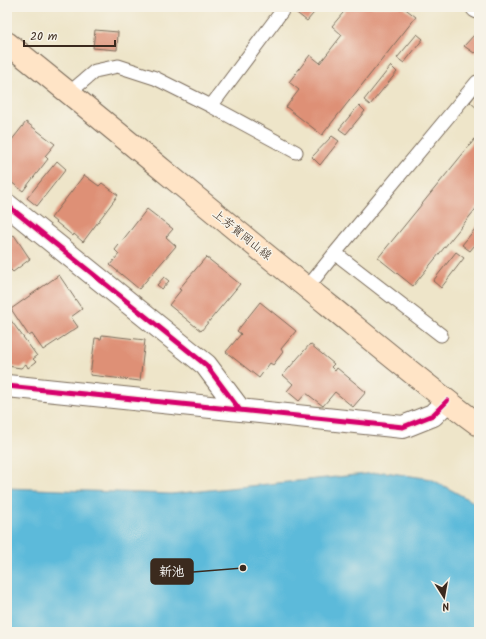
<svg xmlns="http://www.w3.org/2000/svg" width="486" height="639" font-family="Kalam,'Klee One',sans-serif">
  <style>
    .water { fill: #5bbada; stroke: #4b727c }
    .building { fill: #de9076 }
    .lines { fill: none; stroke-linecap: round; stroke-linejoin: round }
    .service-casing { stroke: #7a6b5a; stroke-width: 15 }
    .minor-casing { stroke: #7a6b5a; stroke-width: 24 }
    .secondary-casing { stroke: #7a6b5a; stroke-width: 24 }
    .service { stroke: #fff; stroke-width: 13 }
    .minor { stroke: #fff; stroke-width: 22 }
    .secondary { stroke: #ffe4c6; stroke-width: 22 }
    .cycleway-casing { stroke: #f7f3e8; stroke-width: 8 }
    .cycleway { stroke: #d6006c; stroke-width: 5 }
    .labels { text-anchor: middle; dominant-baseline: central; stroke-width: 3; stroke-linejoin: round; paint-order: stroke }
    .street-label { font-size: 12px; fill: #3b2a1e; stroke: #f7f3e8 }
    .leader { fill: none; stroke: #3b2a1e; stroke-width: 1.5 }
    .callout-dot { fill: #3b2a1e; stroke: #f7f3e8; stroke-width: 1.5 }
    .callout { fill: #3b2a1e; stroke: #3b2a1e; stroke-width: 1.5 }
    .callout-label { font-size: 13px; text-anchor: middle; font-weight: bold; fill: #fff }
  </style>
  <rect width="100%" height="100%" fill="#f7f3e8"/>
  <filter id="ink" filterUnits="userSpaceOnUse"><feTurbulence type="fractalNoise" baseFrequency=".025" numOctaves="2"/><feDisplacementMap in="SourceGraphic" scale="8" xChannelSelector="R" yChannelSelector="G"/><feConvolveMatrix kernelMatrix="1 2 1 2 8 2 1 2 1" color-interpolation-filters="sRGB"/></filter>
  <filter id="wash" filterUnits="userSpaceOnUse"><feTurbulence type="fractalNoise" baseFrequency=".012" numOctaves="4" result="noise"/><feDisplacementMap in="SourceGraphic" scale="16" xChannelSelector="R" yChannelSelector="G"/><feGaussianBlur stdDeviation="0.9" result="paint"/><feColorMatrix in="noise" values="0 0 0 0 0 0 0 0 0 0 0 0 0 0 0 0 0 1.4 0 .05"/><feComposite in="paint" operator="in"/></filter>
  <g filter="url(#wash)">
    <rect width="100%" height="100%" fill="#eee5c9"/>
    <path class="water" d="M385 472 431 479 479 505V632H7V488L171 494Z"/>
    <g id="blocks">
      <path class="building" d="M289 7H319L307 21Z
        M348 7H403L416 17 322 135 286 107 299 90 289 82 310 55 320 63 342 35 332 26Z
        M95 30 118 32 117 50 93 48Z
        M417 34 423 39 404 63 397 58Z
        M475 34 479 37V48L474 53 464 46Z
        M391 66 397 72 370 105 364 100Z
        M479 91V110L470 102Z
        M359 105 365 111 346 134 339 129Z
        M26 122 55 144 45 156 48 159 23 191 7 179V146Z
        M479 134V205L413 286 378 258Z
        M332 136 339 141 320 165 312 157Z
        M57 161 66 169 37 206 27 198Z
        M84 175 99 186 102 183 118 195 83 242 74 234 73 236 51 218Z
        M147 209 173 229 166 237 176 246 139 289 110 265 119 254 115 250Z
        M479 224V240L470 251 462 245Z
        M14 235 30 259 13 272 10 269 7 271V239Z
        M456 252 464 258 441 288 433 281Z
        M206 257 240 284 201 331 169 305 181 290 179 289Z
        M59 275 82 309 71 317 78 327 43 350 32 334 29 336 11 309Z
        M164 277 169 281 162 289 157 285Z
        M260 302 296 331 281 349 283 352 273 365 270 363 259 378 226 352 241 334 237 331Z
        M7 315 37 356 33 359 36 362 28 368 26 364 21 368 7 366Z
        M102 335 145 340 140 381 90 375 95 338 101 339Z
        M310 344 334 364 331 367 335 371 337 368 366 392 353 407 335 392 323 406 306 393 299 401 287 391 293 384 283 375Z"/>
    </g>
  </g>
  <g filter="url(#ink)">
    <use href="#blocks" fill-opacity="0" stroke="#7a6b5a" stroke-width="1"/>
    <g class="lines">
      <defs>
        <path id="service" d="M69 93 95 71 118 66 155 78 211 106 296 152
          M211 106 282 11
          M335 253 441 335
          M307 288 335 253 477 82"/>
        <path id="minor" d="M477 7 479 8
          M7 205 206 365 239 409
          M7 386 403 427 433 415 447 401"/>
        <path id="secondary" d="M7 43C116 130 222 220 331 307 380 347 428 387 479 425"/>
      </defs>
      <use href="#service" class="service-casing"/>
      <use href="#minor" class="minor-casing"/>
      <use href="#secondary" class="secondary-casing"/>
      <use href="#service" class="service"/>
      <use href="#minor" class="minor"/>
      <use href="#secondary" class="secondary"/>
      <defs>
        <path id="cycleway" d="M7 205 206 365 239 409
          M7 386 403 427 433 415 447 401"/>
      </defs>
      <use href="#cycleway" class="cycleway-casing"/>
      <use href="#cycleway" class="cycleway"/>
    </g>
  </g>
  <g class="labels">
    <g class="street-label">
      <text transform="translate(242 235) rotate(39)">上芳賀岡山線</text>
    </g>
  </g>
  <path class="leader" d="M243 568L193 572"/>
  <circle class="callout-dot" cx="243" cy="568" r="4"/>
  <rect class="callout" x="151" y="559" width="42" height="25" rx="4"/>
  <g class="callout-label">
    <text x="172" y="576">新池</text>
  </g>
  <rect width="486" height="639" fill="none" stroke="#f7f3e8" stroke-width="24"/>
  <g transform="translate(444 597) rotate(169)" stroke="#f7f3e8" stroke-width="3" paint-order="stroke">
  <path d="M0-3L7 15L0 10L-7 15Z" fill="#3b2a1e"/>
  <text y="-6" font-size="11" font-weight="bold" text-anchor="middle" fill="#3b2a1e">N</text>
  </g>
  <path d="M24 40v6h91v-6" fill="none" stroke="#3b2a1e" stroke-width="2"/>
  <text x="30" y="40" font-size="12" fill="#3b2a1e" stroke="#f7f3e8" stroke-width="3" paint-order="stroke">20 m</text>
</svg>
